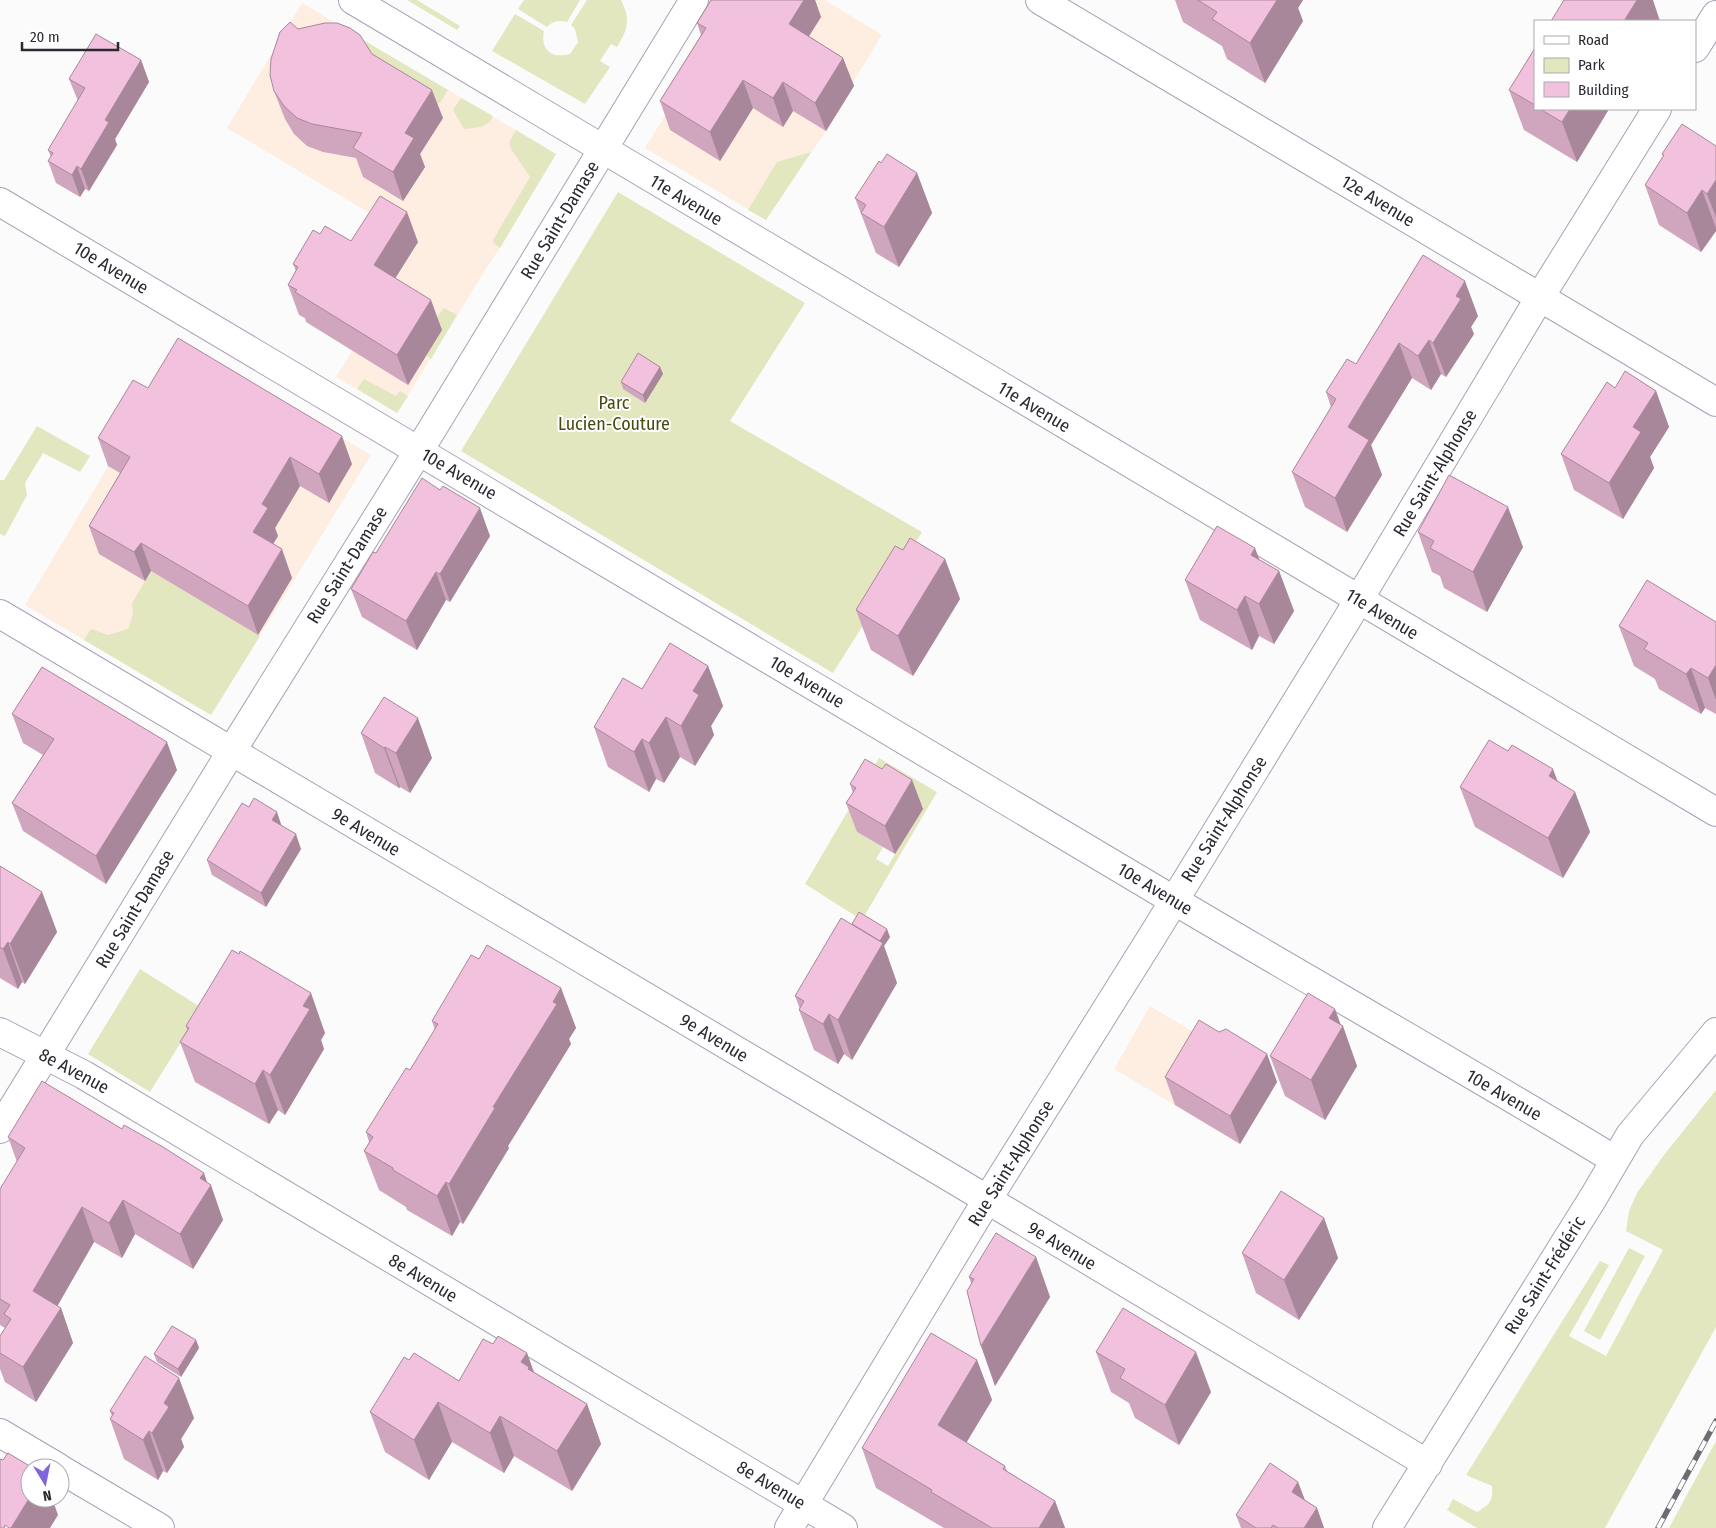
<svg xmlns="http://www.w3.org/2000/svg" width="1716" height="1528" font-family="'Fira Sans Condensed',sans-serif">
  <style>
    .commercial { fill: #fdeee1 }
    .green { fill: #e3e7c0; fill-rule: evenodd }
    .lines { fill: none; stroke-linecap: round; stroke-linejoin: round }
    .minor-casing { stroke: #a9a0b8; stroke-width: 30 }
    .tertiary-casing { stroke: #a9a0b8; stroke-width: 30 }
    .minor { stroke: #fff; stroke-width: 28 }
    .tertiary { stroke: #fff; stroke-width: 28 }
    .rail-casing { stroke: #6e6b72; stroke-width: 5.5 }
    .rail { stroke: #fff; stroke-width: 4; stroke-dasharray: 11; stroke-linecap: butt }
    .wall { fill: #d0a6be }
    .shaded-wall { fill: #a9879b }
    .building { fill: #f2c1dd; stroke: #a9879b }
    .labels { text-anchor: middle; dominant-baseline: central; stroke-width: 4; stroke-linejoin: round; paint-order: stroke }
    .street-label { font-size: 18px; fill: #2c2832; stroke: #fff }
    .park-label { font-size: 18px; fill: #484a10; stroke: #fff }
  </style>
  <rect width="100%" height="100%" fill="#fbfbfb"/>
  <path class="commercial" d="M736 0H825L882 35 853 82 854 86 826 131 766 220 645 148Z
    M302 3 556 154 500 248 487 267 397 413 336 377 418 242 227 128Z
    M180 341 371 455 211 715 25 605 143 408Z
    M1150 1006 1277 1082 1240 1144 1114 1069Z"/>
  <path class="green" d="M407 0H417L460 26 457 30Z
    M524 0H580L567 22C558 20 553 21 547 27L518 9Z
    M587 0H621C631 20 628 29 617 47L611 44 600 61 610 67 585 104 492 51 515 14 544 31C540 50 552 59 570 54L578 42 575 29 571 25Z
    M334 23 448 90 440 103 422 107Z
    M461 98 493 116C487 129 477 127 464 129L453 110Z
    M516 130 556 154 500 248 494 243 493 240 530 177 511 149 509 142Z
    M811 152 766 220 748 210 777 162Z
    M618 192 805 303 730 421 922 532 833 673 461 451Z
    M444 308 457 315 431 359 426 355 442 330 436 318Z
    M364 379 396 396 400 391 408 396 397 413 357 389Z
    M37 426 90 456 80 472 43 453 25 483 27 495 5 536 0 534V480H4Z
    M151 571 260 636 211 715 84 640 91 629 108 635 128 629 133 614 132 603Z
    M879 758 937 792 862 920 805 884ZM922 809 888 866 876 859 883 847 857 832Z
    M140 969 202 1008 150 1092 88 1054Z
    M1716 1090V1327L1605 1528H1477L1447 1510 1453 1499 1477 1512C1490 1504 1493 1502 1492 1486L1466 1475 1600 1261 1609 1265 1569 1336 1606 1356 1663 1250 1626 1231 1629 1211 1637 1193 1664 1155Z
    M1629 1248 1645 1256 1600 1340 1584 1331Z
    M1716 1441V1528H1669Z"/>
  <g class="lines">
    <defs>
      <path id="minor" d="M353 0 1716 812
        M1040 0 1716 402
        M1695 48 1716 15
        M0 202C381 429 763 654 1143 882 1300 976 1459 1065 1615 1160
        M0 614 953 1179 1428 1464
        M0 1032 84 1075 843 1528
        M0 1433 59 1468
        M60 1469 160 1528
        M789 1528 987 1200 1153 935 1346 621 1540 297 1657 109
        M1387 1528 1593 1198 1630 1135 1716 1032"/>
      <path id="tertiary" d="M0 1129 231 752 431 431 694 0"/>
    </defs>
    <use href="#minor" class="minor-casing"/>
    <use href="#tertiary" class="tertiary-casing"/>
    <use href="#minor" class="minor"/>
    <use href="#tertiary" class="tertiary"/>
    <defs>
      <path id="rail" d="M1658 1528 1716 1421"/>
    </defs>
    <use href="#rail" class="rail-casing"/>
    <use href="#rail" class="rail"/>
  </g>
  <path class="wall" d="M711 0H815L821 17 809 36 843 58 854 86 826 131 793 111 783 127 753 108 720 161 670 130 660 101 701 35 697 23Z
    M1175 0H1303L1298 8 1303 21 1265 83 1227 59 1222 46 1183 22Z
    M298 29 372 54 443 118 420 154 425 167 403 201 363 177 356 158 323 152 307 146 294 134 285 119 274 91Z
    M1535 48V109H1609L1577 162 1524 130 1509 90Z
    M141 60 149 82 115 139 117 145 89 191 85 189 80 197 56 183 48 161 51 157 48 150 78 101 69 79Z
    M1716 146V231L1701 252 1659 225 1645 185 1663 156 1662 154Z
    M881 163 917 173 932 213 899 267 876 253 855 198Z
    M320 234 351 241 418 242 395 278 442 330 408 385 306 322 305 318 299 315 288 285 296 271 293 264Z
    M1423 255 1478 316 1471 327 1474 334 1446 377 1441 374 1431 390 1412 378 1371 445 1382 475 1347 532 1305 507 1292 472 1331 407 1326 392 1356 364Z
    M660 367 663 374 645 403 623 389 621 382Z
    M148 388 352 464 329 503 300 486 275 528 278 536 273 544 292 578 258 635 151 571 145 581 99 554 89 526 120 473 108 466 98 438Z
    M1615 388 1656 391 1669 427 1650 457 1654 468 1623 519 1574 490 1561 454Z
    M1418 532 1523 547 1487 612 1444 588 1440 576 1432 572Z
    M490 536 450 602 446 600 417 650 362 617 351 589 376 553Z
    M903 550 945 559 960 599 913 676 871 650 856 610Z
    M1260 560 1279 571 1294 611 1274 644 1259 636 1252 650 1200 620 1185 580Z
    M1716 622V714L1705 708 1701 714 1659 689 1655 679 1634 666 1619 626Z
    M708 666 723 706 711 726 714 735 695 766 680 757 664 783 656 779 649 792 608 767 594 727 642 689Z
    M12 714 177 770 106 884 23 831 12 803 43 755 23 743Z
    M361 733 432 758 410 793 400 787 399 788 375 773Z
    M1508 751 1575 792 1590 832 1563 878 1475 827 1460 787Z
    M882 769 912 780 923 809 895 854 857 832 846 803 853 793 850 784Z
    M282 826 301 849 266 907 212 875 207 860Z
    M0 866 42 892 57 932 25 984 22 982 18 989 0 978Z
    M852 924 890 937 884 946 897 983 852 1060 844 1054 838 1064 814 1050 799 1010 800 1009 795 996Z
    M479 959 561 988 576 1028 569 1039 571 1044 508 1146 509 1148 463 1224 460 1222 452 1236 407 1210 406 1207 379 1190 364 1151 369 1142 366 1132 410 1070 435 1030 432 1021Z
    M1341 1025 1357 1066 1325 1120 1285 1096 1270 1056Z
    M186 1026 325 1033 321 1040 324 1049 285 1115 278 1110 269 1124 195 1082 180 1042 187 1030Z
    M1219 1032 1267 1054 1277 1082 1240 1144 1175 1105 1165 1077Z
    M8 1137 207 1182 223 1220 193 1269 135 1234 122 1258 94 1242 57 1306 61 1308 73 1343 36 1402 5 1382 0 1369V1336L5 1328 0 1325V1189L17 1162Z
    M1324 1218 1338 1258 1299 1320 1256 1293 1242 1253Z
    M1036 1257 1050 1297 995 1386 971 1283 969 1277Z
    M196 1340 199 1348 181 1377 157 1362 154 1354Z
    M493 1344 527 1353 534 1372 587 1404 601 1444 572 1491 514 1456 504 1473 452 1442 429 1480 385 1452 370 1412 409 1360 459 1381Z
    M1096 1352 1211 1392 1179 1445 1135 1418 1129 1403 1111 1392Z
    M977 1360 992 1400 966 1442 1005 1466 1007 1471 1055 1501 1065 1528H944L876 1488 862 1448Z
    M110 1411 194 1418 181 1439 184 1447 167 1473 163 1471 158 1480 124 1459 110 1419 112 1416Z
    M1298 1482 1305 1500 1317 1508 1324 1528H1241L1236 1515Z"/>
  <path class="shaded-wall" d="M804 0H815L821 17 799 52 789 24Z
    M1277 0H1303L1298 8 1303 21 1265 83 1250 43Z
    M1637 0H1653L1660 21H1624Z
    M843 58 854 86 826 131 815 103Z
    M141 60 149 82 115 139 117 145 89 191 81 169 105 120Z
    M743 80 753 108 720 161 710 132Z
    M783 82 793 111 783 127 773 98Z
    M432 90 443 118 420 154 425 167 403 201 393 172 405 133Z
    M1570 109H1609L1577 162 1562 122Z
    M77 166 85 189 80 197 72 175Z
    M917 173 932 213 899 267 884 227Z
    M1716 180V217L1707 194Z
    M1702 190 1716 228V231L1701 252 1687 213Z
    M407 212 418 242 385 295 374 265Z
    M1465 281 1478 316 1471 327 1474 334 1446 377 1433 343 1456 296Z
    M431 300 442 330 408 385 397 355Z
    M1429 340 1441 374 1431 390 1418 356Z
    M1399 343 1412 378 1371 445 1382 475 1347 532 1335 498 1348 427Z
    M660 367 663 374 645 403 643 395Z
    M1656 391 1669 427 1650 457 1654 468 1623 519 1609 483 1633 427Z
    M342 436 352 464 329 503 319 474Z
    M290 457 300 486 275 528 278 536 263 560 253 532 262 504Z
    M1508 507 1523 547 1487 612 1473 572Z
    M480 508 490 536 450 602 440 574Z
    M141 543 151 571 145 581 134 552Z
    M1255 548 1270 587 1279 571 1294 611 1274 644 1259 604 1251 555Z
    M282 549 292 578 258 635 248 606Z
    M945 559 960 599 913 676 898 636Z
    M436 572 446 600 417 650 406 621Z
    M1245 596 1259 636 1252 650 1237 610Z
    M1716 665V700L1708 678Z
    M708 666 723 706 711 726 714 735 695 766 681 726 693 691Z
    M1691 668 1705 708 1701 714 1686 674Z
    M666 717 680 757 664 783 649 743Z
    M418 718 432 758 410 793 396 753Z
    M642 739 656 779 649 792 634 752Z
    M167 742 177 770 106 884 96 856Z
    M385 747 400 787 399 788 384 748Z
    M1553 769 1567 806 1575 792 1590 832 1563 878 1548 838 1549 776Z
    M912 780 923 809 895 854 885 826Z
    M277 812 282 827 272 820Z
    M296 834 301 849 266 907 261 893Z
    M42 892 57 932 25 984 10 944Z
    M887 929 890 937 884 946 897 983 852 1060 838 1020 870 957Z
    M8 942 22 982 18 989 3 949Z
    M561 988 576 1028 569 1039 571 1044 508 1146 509 1148 463 1224 449 1184Z
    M311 993 325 1033 321 1040 324 1049 285 1115 270 1075 303 1006Z
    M1335 1009 1342 1028 1343 1026 1357 1066 1325 1120 1311 1080 1329 1018Z
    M829 1014 844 1054 838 1064 823 1024Z
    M1267 1054 1277 1082 1240 1144 1230 1116Z
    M263 1070 278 1110 269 1124 255 1084Z
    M204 1173 209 1188 211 1185 223 1220 193 1269 180 1234 200 1178Z
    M446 1182 460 1222 452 1236 437 1196Z
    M123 1200 135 1234 122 1258 109 1223Z
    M82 1207 94 1242 46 1326 33 1291Z
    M1324 1218 1338 1258 1299 1320 1284 1280Z
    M1036 1257 1050 1297 995 1386 981 1346Z
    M61 1308 73 1343 36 1402 23 1367Z
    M196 1340 199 1348 181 1377 178 1369Z
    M1196 1352 1211 1392 1179 1445 1165 1405Z
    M527 1353 541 1393 521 1362Z
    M977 1360 992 1400 953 1465 938 1425Z
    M179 1378 194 1418 181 1439 184 1447 167 1473 152 1433 164 1403Z
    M438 1402 452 1442 429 1480 414 1440Z
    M587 1404 601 1444 572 1491 557 1451Z
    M500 1416 514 1456 504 1473 490 1433Z
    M149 1431 163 1471 158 1480 143 1440Z
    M1298 1482 1311 1517 1317 1508 1324 1528H1304L1292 1492Z
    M30 1497V1498H52L58 1515 50 1528H11Z
    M1055 1501 1065 1528H1039Z"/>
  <path class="building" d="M711 0H804L789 24 843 58 815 103 783 82 773 98 743 80 710 132 660 101 706 28 697 23Z
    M1198 0H1277L1250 43 1212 19 1217 12Z
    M1564 0H1637L1624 21H1551Z
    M290 22 298 29 325 23H337L350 28 360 35 372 54 432 90 405 133 414 138 393 172 353 148 362 133 312 124 297 118 284 106 274 91 270 75 271 59 280 32Z
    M96 34 141 60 105 120 109 122 81 169 77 166 72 175 48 161 53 153 48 150 85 88 69 79Z
    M1535 48V105L1509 90Z
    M1540 109H1570L1562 122Z
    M1682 124 1716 146V180L1707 194 1702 190 1687 213 1645 185 1664 155 1662 154Z
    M887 154 917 173 884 227 861 213 866 205 855 198 879 161 881 163Z
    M380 196 407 212 374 265 431 300 397 355 295 292 297 290 288 285 298 267 293 264 313 230 320 234 325 226 351 241Z
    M1423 255 1465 281 1456 296 1461 299 1433 343 1429 340 1418 356 1399 343 1348 427 1369 440 1335 498 1292 472 1336 399 1326 392 1347 359 1356 364Z
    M178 338 342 436 319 474 290 457 262 504 268 508 253 532 282 549 248 606 141 543 134 552 89 526 130 457 98 438 133 380 148 388Z
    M638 353 660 367 643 395 621 382Z
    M1625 371 1656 391 1633 427 1641 432 1609 483 1561 454 1607 382 1615 388Z
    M1449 475 1508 507 1473 572 1430 548 1434 541 1418 532Z
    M422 478 440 490 443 486 480 508 440 574 436 572 406 621 351 589 373 552 376 553Z
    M1217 526 1255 548 1251 555 1279 571 1259 604 1245 596 1237 610 1185 580Z
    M910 538 945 559 898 636 856 610 895 546 903 550Z
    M1647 580 1716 622V665L1708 678 1691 668 1686 674 1644 649 1648 643 1619 626Z
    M670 643 708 666 693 691 699 695 681 726 666 717 649 743 642 739 634 752 594 727 623 678 642 689Z
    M42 667 167 742 96 856 12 803 54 739 12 714Z
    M384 697 418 718 396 753 385 747 384 748 361 733Z
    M1489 740 1508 751 1512 745 1553 769 1549 776 1575 792 1548 838 1460 787Z
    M865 759 882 769 886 764 912 780 885 826 846 803 856 788 850 784Z
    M254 798 277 812 272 820 296 834 261 893 207 860 242 803 249 807Z
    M0 866 42 892 10 944 8 942 3 949 0 947Z
    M859 912 887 929 880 941 852 924Z
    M841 918 883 943 838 1020 829 1014 823 1024 799 1010 804 1001 795 996Z
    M487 945 561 988 553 1002 557 1004 493 1107 495 1108 449 1184 446 1182 437 1196 393 1170V1168L364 1151 373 1137 366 1132 406 1068 410 1070 438 1024 432 1021 471 955 479 959Z
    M232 950 239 954 240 951 311 993 303 1006 310 1009 270 1075 263 1070 255 1084 180 1042 189 1028 186 1026Z
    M1308 993 1335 1009 1329 1018 1343 1026 1311 1080 1270 1056Z
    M1199 1020 1219 1032 1226 1029 1267 1054 1230 1116 1165 1077Z
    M42 1081 122 1129 124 1125 163 1147 204 1173 200 1178 211 1185 180 1234 123 1200 109 1223 82 1207 33 1291 61 1308 23 1367 0 1353V1336L11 1319 4 1314 10 1305 0 1299V1189L25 1148 8 1137Z
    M1281 1191 1324 1218 1284 1280 1242 1253Z
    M996 1233 1036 1257 981 1346 967 1291 974 1279 969 1277Z
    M1123 1308 1196 1352 1165 1405 1120 1378 1125 1369 1096 1352Z
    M172 1326 196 1340 178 1369 154 1354Z
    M931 1333 977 1360 938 1425 1005 1466 1003 1469 1055 1501 1039 1528H992L931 1492 932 1490 862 1448Z
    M498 1336 527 1353 521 1362 529 1367 528 1369 587 1404 557 1451 500 1416 490 1433 438 1402 414 1440 370 1412 404 1357 409 1360 414 1353 459 1381 483 1339 493 1344Z
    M145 1356 179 1378 164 1403 169 1407 152 1433 149 1431 143 1440 110 1419 114 1413 110 1411Z
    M8 1453 33 1468H30V1497L11 1528H9L5 1525 4 1528H0V1459L3 1460Z
    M1270 1463 1298 1482 1292 1492 1317 1508 1304 1528H1278L1273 1525 1271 1528H1256L1236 1515Z"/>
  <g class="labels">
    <g class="street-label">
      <text transform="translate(686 200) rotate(31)">11e Avenue</text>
      <text transform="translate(1378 201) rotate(31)">12e Avenue</text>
      <text transform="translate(560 220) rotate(-59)">Rue Saint-Damase</text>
      <text transform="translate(111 268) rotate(31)">10e Avenue</text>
      <text transform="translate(1034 407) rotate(31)">11e Avenue</text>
      <text transform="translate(1435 473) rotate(-59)">Rue Saint-Alphonse</text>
      <text transform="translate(459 474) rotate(30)">10e Avenue</text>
      <text transform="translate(347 565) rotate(-58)">Rue Saint-Damase</text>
      <text transform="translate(1382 614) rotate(31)">11e Avenue</text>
      <text transform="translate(807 682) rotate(31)">10e Avenue</text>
      <text transform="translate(1224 819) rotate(-58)">Rue Saint-Alphonse</text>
      <text transform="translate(366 832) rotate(31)">9e Avenue</text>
      <text transform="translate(1155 889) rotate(31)">10e Avenue</text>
      <text transform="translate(135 909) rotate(-59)">Rue Saint-Damase</text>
      <text transform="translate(714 1038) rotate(31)">9e Avenue</text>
      <text transform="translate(74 1071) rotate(28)">8e Avenue</text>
      <text transform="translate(1504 1095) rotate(30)">10e Avenue</text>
      <text transform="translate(1011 1163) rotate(-58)">Rue Saint-Alphonse</text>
      <text transform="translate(1062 1246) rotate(31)">9e Avenue</text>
      <text transform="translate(1545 1275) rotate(-58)">Rue Saint-Frédéric</text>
      <text transform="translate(423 1278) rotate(31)">8e Avenue</text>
      <text transform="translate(771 1485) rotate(31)">8e Avenue</text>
    </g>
    <g class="park-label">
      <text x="614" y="403">Parc<tspan x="614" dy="21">Lucien-Couture</tspan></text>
    </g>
  </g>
  <rect x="1534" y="20" width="162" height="90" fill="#ffffff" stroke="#aba9ad"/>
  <rect x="1544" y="36" width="25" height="8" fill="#ffffff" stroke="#aba9ad"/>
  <text x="1578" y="45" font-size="15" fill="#2c2832">Road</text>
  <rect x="1544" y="58" width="25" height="15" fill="#e3e7c0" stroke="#aba9ad"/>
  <text x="1578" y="70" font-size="15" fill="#2c2832">Park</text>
  <rect x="1544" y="82" width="25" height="15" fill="#f2c1dd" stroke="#aba9ad"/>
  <text x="1578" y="95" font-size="15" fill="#2c2832">Building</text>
  <g transform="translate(45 1483) rotate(170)"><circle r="24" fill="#ffffff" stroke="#aba9ad"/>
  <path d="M0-4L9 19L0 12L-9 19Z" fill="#8264df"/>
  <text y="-8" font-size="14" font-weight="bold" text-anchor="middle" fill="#2c2832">N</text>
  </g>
  <path d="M22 42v8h96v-8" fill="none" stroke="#2c2832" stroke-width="2.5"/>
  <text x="30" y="42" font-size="15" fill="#2c2832" stroke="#ffffff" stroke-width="4" paint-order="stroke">20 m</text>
</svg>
